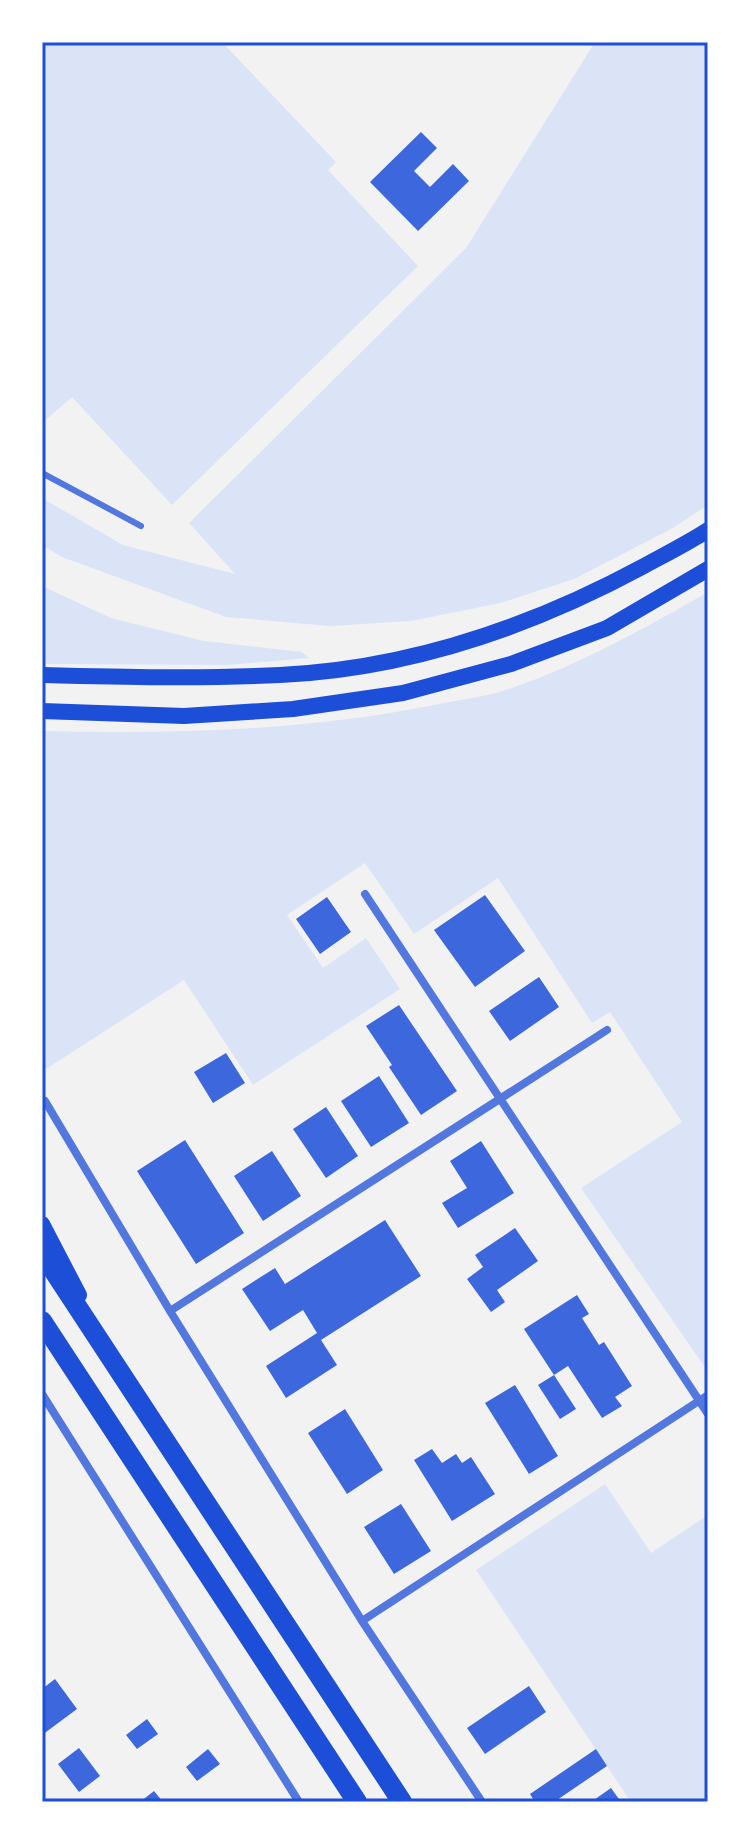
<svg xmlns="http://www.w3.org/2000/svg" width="750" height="1844" font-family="Commissioner,sans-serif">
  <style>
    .green { fill: #dbe4f7 }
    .building { fill: #3d67dc }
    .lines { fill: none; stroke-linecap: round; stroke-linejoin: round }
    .service { stroke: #5277de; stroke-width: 6 }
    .minor { stroke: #5277de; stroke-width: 8 }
    .secondary { stroke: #1d4ed8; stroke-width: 16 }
    .primary { stroke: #1d4ed8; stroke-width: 20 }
    .neatline { fill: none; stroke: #1d4ed8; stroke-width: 3 }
  </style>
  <rect width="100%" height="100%" fill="#f2f2f2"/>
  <path class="green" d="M42 42H222L336 162 328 170 418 266 172 505 72 397 42 423Z
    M595 42H708V505L673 528 574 579 501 603 411 621 330 626 226 617 62 557 42 545V498L123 545 235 574 189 523 466 248Z
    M42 586 111 618 204 641 302 652 309 658 228 665 42 664Z
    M708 592V1363L704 1366 581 1188 682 1122 610 1012 592 1023 498 878 414 934 365 863 287 915 323 968 366 938 400 989 253 1085 184 980 46 1069 42 1061V731C172 734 301 731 429 706 456 700 486 697 512 688 581 664 645 628 708 592Z
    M605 1484 651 1553 708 1515V1802H631L476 1570Z"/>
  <path class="building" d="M421 132 437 148 414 171 430 187 453 164 469 181 418 231 370 182Z
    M485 895 525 951 475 987 434 930Z
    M327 897 351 932 320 954 296 919Z
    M539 977 559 1007 510 1041 489 1011Z
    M399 1005 457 1091 421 1115 389 1067 392 1065 366 1026Z
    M226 1053 245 1083 213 1103 194 1072Z
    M379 1076 409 1123 371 1147 341 1101Z
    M326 1107 358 1156 326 1178 293 1129Z
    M185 1140 244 1233 196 1264 137 1171Z
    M481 1141 514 1193 458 1228 442 1203 467 1188 450 1161Z
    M272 1151 301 1196 263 1221 234 1176Z
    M385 1220 421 1276 321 1340 337 1365 286 1398 266 1366 317 1333 303 1310 270 1331 242 1289 275 1268 285 1284Z
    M515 1228 538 1261 497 1290 505 1302 491 1312 467 1279 483 1267 475 1255Z
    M577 1295 589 1314 582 1318 599 1345 604 1342 632 1386 615 1397 622 1406 602 1418 568 1366 554 1375 576 1409 560 1419 538 1385 554 1375 524 1329Z
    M515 1385 558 1456 529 1474 485 1403Z
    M345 1409 383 1470 347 1494 308 1433Z
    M432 1449 442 1463 456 1454 462 1463 471 1457 495 1494 452 1521 414 1460Z
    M401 1504 431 1551 394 1574 364 1527Z
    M55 1679 77 1709 42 1735V1689Z
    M529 1686 546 1712 485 1754 467 1728Z
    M147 1719 158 1734 137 1749 126 1735Z
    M79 1748 100 1776 79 1792 58 1764Z
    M208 1749 220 1764 197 1781 186 1767Z
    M596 1749 607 1766 554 1802H535L530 1794Z
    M611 1788 621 1802H591Z
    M154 1791 163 1802H140Z"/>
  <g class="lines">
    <path class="service" d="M42 473 141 526"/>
    <path class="minor" d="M365 894 708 1414
      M45 1101 170 1311 362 1621 482 1802
      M170 1311 607 1030
      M42 1394 299 1802
      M362 1621 708 1395"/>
    <path class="secondary" d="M42 675C121 677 201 679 280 675 408 669 533 626 644 566 666 554 688 543 708 530
      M42 711 184 716 293 709 403 693 511 664 607 628 708 569
      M42 1224 79 1295"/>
    <path class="primary" d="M42 1253 402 1802
      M42 1321 357 1802"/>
  </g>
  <rect width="750" height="1844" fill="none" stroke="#ffffff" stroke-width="88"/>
  <rect x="44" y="44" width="662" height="1756" class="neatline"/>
</svg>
